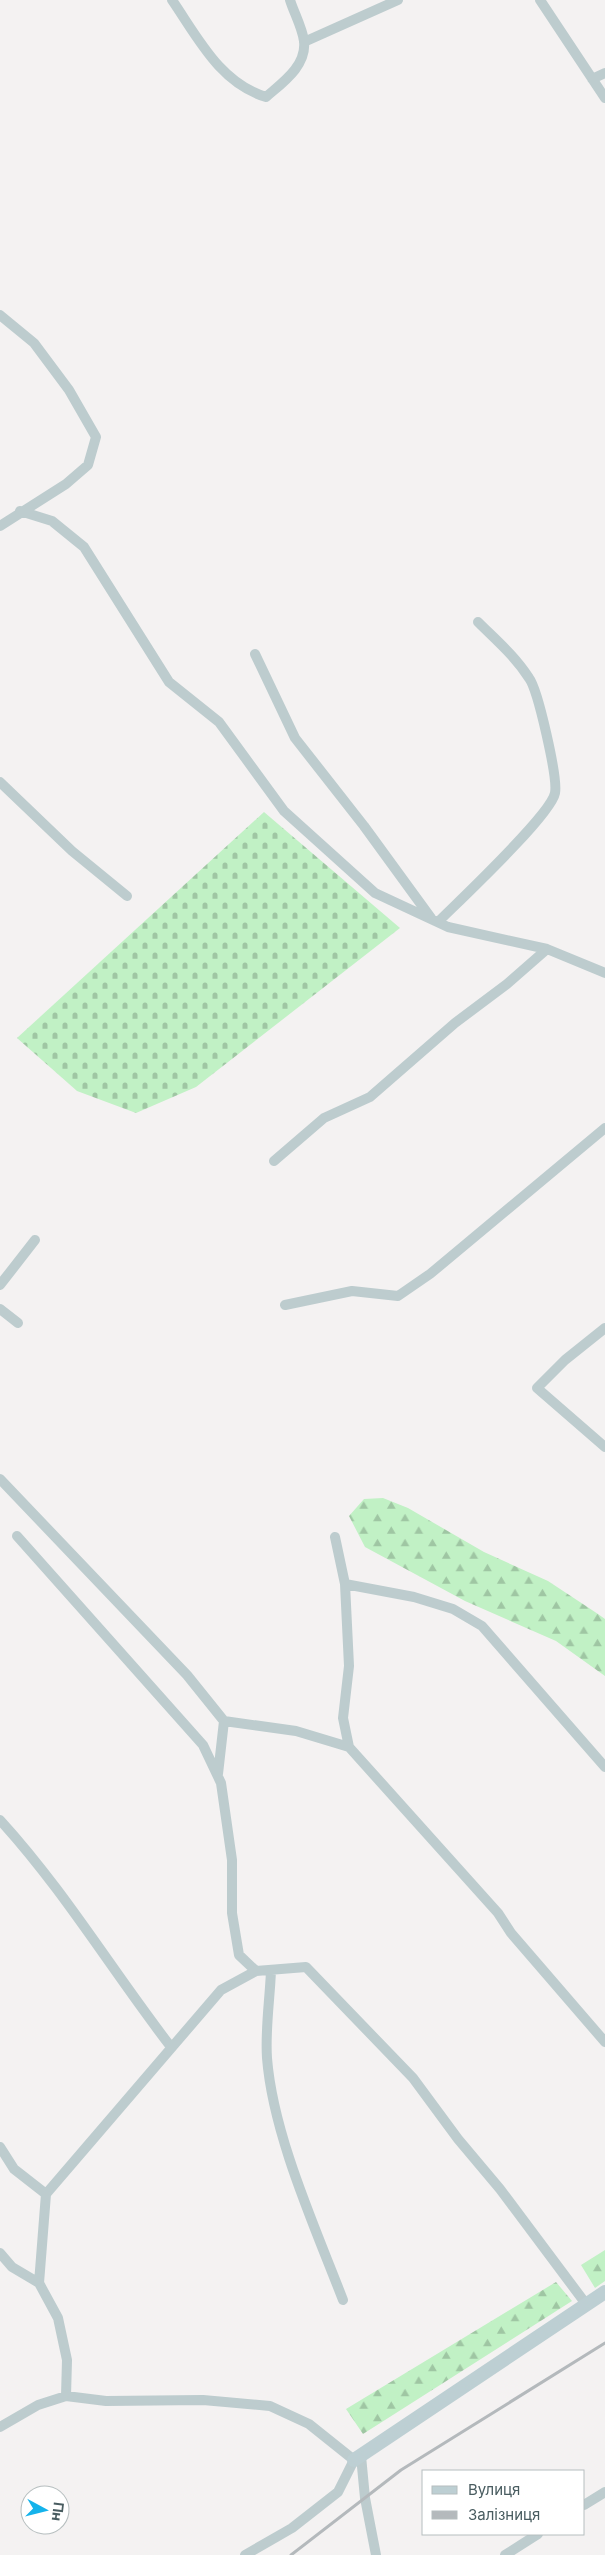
<svg xmlns="http://www.w3.org/2000/svg" width="605" height="2555" font-family="Inter,sans-serif">
  <style>
    .forest { fill: url(#forest-firs) }
    .cemetery { fill: url(#cemetery-stones) }
    .lines { fill: none; stroke-linecap: round; stroke-linejoin: round }
    .street { stroke: #bdccce; stroke-width: 10 }
    .secondary { stroke: #bdcfd3; stroke-width: 14 }
    .rail { stroke: #b4b9bc; stroke-width: 3 }
  </style>
  <defs>
    <pattern id="forest-firs" width="22" height="20" patternUnits="userSpaceOnUse" patternTransform="scale(1.25)"><rect width="22" height="20" fill="#c1f1c5"/><path d="M5 1l3.5 6h-7zM16 11l3.5 6h-7z" fill="#9fc6a3"/></pattern>
    <pattern id="cemetery-stones" width="16" height="16" patternUnits="userSpaceOnUse" patternTransform="scale(1.25)"><rect width="16" height="16" fill="#c1f1c5"/><path d="M2 7V4a2 2 0 0 1 4 0v3zM10 15v-3a2 2 0 0 1 4 0v3z" fill="#9fc6a3"/></pattern>
  </defs>
  <rect width="100%" height="100%" fill="#f4f2f2"/>
  <path class="forest" d="M383 1498 408 1508 484 1552 548 1581 598 1614 605 1619V1676L556 1641 465 1601 365 1547 349 1516 364 1499Z
    M605 2250V2281L595 2288 581 2265Z
    M556 2282 572 2301 363 2434 346 2409Z"/>
  <path class="cemetery" d="M264 812 400 928 196 1087 136 1113 77 1091 17 1038Z"/>
  <g class="lines">
    <path class="street" d="M172 0C198 38 220 83 266 97 282 83 307 66 304 41 302 27 294 13 290 0
      M540 0 605 98
      M304 42 398 0
      M592 79 605 73
      M0 315 34 343 69 390 96 437 88 465 66 484 0 526
      M20 511 52 521 84 547 169 682 219 722 284 811 375 893 448 927 547 949 605 973
      M255 654 295 738 364 826 431 918
      M0 782 72 851 127 896
      M438 922C459 901 551 815 555 793 558 778 538 690 529 678 515 656 496 640 478 622
      M274 1161 324 1118 370 1097 455 1023 507 984 547 949
      M0 1285 35 1240
      M285 1305 352 1291 398 1296 430 1274 605 1128
      M0 1309 18 1323
      M605 1328 565 1360 537 1388 605 1447
      M0 1479 187 1675 224 1721 218 1774
      M17 1536 203 1745 221 1783 232 1860V1913L239 1955 256 1971 306 1967 413 2078 458 2139 500 2189 586 2304
      M335 1537 345 1584 349 1666 343 1718 349 1747
      M345 1584 414 1597 453 1609 482 1626 605 1767
      M224 1721 296 1731 349 1747 498 1913 511 1933 605 2042
      M0 1820C64 1890 113 1972 171 2047
      M271 1970C270 1999 265 2029 267 2058 273 2135 315 2227 343 2300
      M0 2147 14 2169 46 2194 39 2283 12 2267 0 2253
      M46 2194 221 1990 256 1971
      M39 2283 58 2318 67 2360 66 2396
      M0 2427 38 2405 66 2396 106 2401 203 2400 270 2406 309 2424 354 2460 338 2492 292 2528 245 2555
      M361 2456 365 2498 376 2555
      M584 2505 605 2492
      M505 2555 538 2534"/>
    <path class="secondary" d="M354 2460 605 2292"/>
    <path class="rail" d="M291 2555 401 2470 605 2343"/>
  </g>
  <rect x="422" y="2470" width="162" height="65" fill="#ffffff" stroke="#b6bebf"/>
  <rect x="432" y="2486" width="25" height="8" fill="#bdcfd3" stroke="#b6bebf"/>
  <text x="468" y="2495" font-size="15" fill="#495c60">Вулиця</text>
  <rect x="432" y="2511" width="25" height="8" fill="#b4b9bc" stroke="#b6bebf"/>
  <text x="468" y="2520" font-size="15" fill="#495c60">Залізниця</text>
  <g transform="translate(45 2510) rotate(97)"><circle r="24" fill="#ffffff" stroke="#b6bebf"/>
  <path d="M0-4L9 19L0 12L-9 19Z" fill="#15b3eb"/>
  <text y="-8" font-size="14" font-weight="bold" text-anchor="middle" fill="#495c60">Пн</text>
  </g>
</svg>
